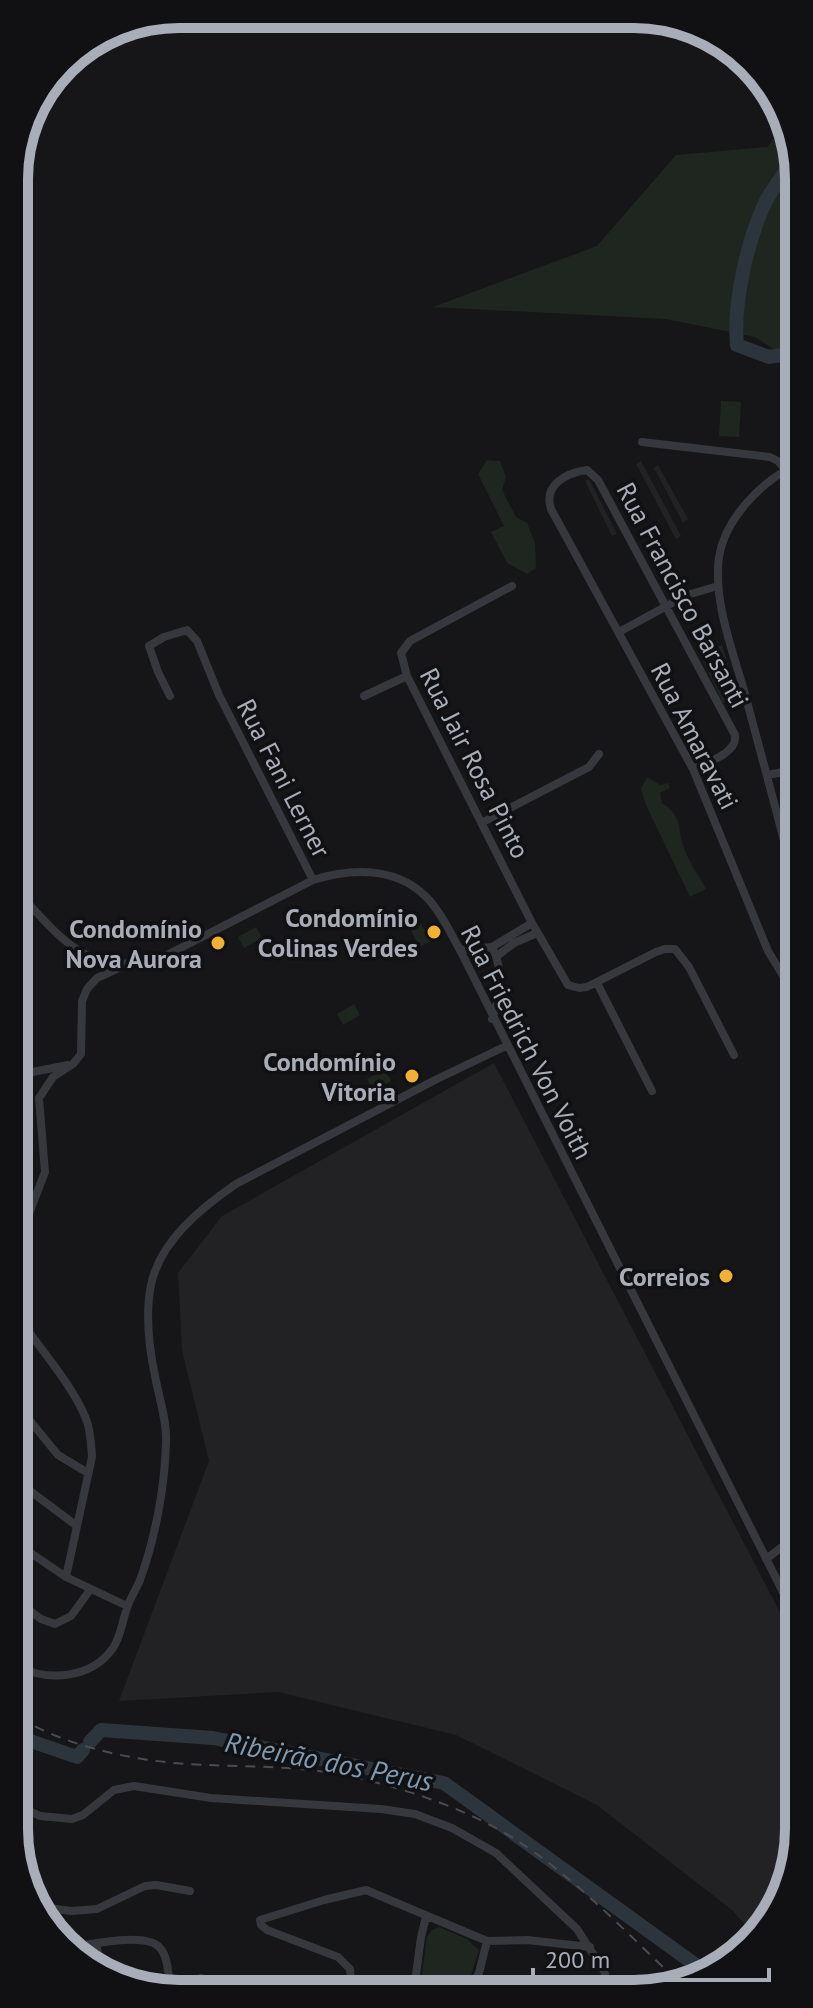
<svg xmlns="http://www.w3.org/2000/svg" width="813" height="2008" font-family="'PT Sans',sans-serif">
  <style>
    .built { fill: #222225 }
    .green { fill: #1e261f }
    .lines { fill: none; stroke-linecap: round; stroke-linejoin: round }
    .river { stroke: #2c353c; stroke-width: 14 }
    .street { stroke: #37383d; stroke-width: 8 }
    .rail { stroke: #4a4c52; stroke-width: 2; stroke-dasharray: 10 8; stroke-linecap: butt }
    .poi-dot { fill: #f2b134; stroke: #111113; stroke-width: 3 }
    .labels { text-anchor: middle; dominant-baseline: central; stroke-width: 7; stroke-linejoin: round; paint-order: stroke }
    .street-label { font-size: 26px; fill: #a8adb8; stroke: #111113 }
    .poi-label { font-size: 26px; font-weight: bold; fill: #a8adb8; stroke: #111113; text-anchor: end }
    .water-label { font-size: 28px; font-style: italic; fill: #7f9bb3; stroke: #111113 }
    .rim { fill: none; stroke: #a8adb8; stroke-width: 10 }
  </style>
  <rect width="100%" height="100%" fill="#161618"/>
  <path class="built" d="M641 461 681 536 676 539 636 464Z
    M658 465 688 519 683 523 654 468Z
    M589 479 617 534 612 536 585 481Z
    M494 1063 798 1647 799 1839 757 1938 732 1910 597 1805 456 1735 278 1692 119 1701 209 1461 182 1350 178 1273 222 1216Z"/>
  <path class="green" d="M784 121 793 137 794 362 755 337 666 319 433 307 597 246 676 155 768 147Z
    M721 401 741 402 739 437 719 436Z
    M487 460 500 461 506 477 502 490 516 517 527 523 535 543 536 568 527 574 507 563 491 532 504 526 478 474Z
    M722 645 736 691 733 702 723 703 700 655Z
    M647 777 660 785 668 783 670 788 660 793 662 803C684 818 676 826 684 848 689 862 699 876 706 889L690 897 646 805 641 789Z
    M421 924 431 941 420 947 410 929Z
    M256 927 262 938 244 948 238 937Z
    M354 1004 360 1015 343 1025 337 1014Z
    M385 1070 391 1081 373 1090 367 1079Z
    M439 1927 467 1939 479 1950 470 1978 458 1989 420 1990 427 1937 432 1930Z"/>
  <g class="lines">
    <path class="river" d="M794 157C785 174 772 188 764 205 747 243 733 303 737 345L769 357 794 353
      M19 1737 77 1757 83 1750
      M90 1742 101 1730 213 1738 444 1783 704 1971"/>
    <path class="street" d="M642 442 770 457 778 461 786 470
      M794 466C761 482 725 519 719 557 713 602 733 651 745 694 762 758 780 823 796 888
      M512 586 410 641 401 653 407 676 532 923 568 985 579 988 587 987 656 952 665 949H675L689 967 734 1055
      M619 632 687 595 718 586
      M170 696 158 672 149 646 164 637 187 630 197 641 219 695 313 880
      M364 696 407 676
      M693 769C708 762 738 753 735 735L598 480 587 470C566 473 543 485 551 509L693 769 768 951 796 997
      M767 775 795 770
      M483 822 589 767 599 754
      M17 891C63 941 91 981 165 956L313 880C354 867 400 867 430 901 443 916 451 934 460 950L798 1622
      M492 947C504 971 501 994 492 1019
      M460 950 492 947 532 923
      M497 956 514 943 537 933
      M597 983 652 1091
      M17 1075 68 1065
      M18 1242 45 1172 39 1098 53 1077 73 1064 81 1054 82 1001 87 989 97 978 121 967
      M18 1317C38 1346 74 1387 86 1419 91 1431 91 1444 92 1457L66 1577
      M18 1406 58 1455 88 1473
      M18 1482 77 1526
      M19 1545 66 1577 127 1606
      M766 1559 798 1535
      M19 1603 41 1619 55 1624 71 1616 90 1590
      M19 1667C50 1682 92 1678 113 1648 121 1636 122 1622 127 1608 130 1598 136 1590 140 1580 155 1539 165 1487 166 1442 167 1420 159 1398 155 1376 149 1347 145 1314 151 1285 160 1241 201 1208 236 1184L435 1080 506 1046
      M19 1806 40 1816 72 1819 83 1815 114 1790 134 1786 211 1798 381 1809 415 1814 452 1828 496 1853 577 1929 604 1971 609 1989
      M42 1907 71 1911 97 1909 145 1886 156 1885 190 1891
      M96 1944 101 1968
      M67 1948C87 1945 147 1931 160 1948 169 1958 168 1978 171 1991
      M201 1978 232 1991
      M469 1989 479 1973 487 1941
      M352 1990 350 1969 338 1957 267 1930 261 1925 260 1920 324 1900 366 1890 487 1941 527 1940 590 1947
      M414 1990 421 1937 426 1917"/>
    <path class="rail" d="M19 1718C70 1747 130 1760 187 1764 237 1767 288 1765 338 1774 394 1785 452 1803 503 1832 570 1871 625 1932 682 1985"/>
  </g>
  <g class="poi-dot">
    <circle cx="434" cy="932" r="8"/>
    <circle cx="218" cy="943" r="8"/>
    <circle cx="412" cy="1076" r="8"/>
    <circle cx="726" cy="1276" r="8"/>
  </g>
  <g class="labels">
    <g class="street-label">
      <text transform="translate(683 595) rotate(62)">Rua Francisco Barsanti</text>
      <text transform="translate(695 736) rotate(63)">Rua Amaravati</text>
      <text transform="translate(475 763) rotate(63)">Rua Jair Rosa Pinto</text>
      <text transform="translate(284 778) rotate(63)">Rua Fani Lerner</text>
      <text transform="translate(527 1042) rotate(63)">Rua Friedrich Von Voith</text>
    </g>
    <g class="poi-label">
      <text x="418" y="917">Condomínio<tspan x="418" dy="30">Colinas Verdes</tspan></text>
      <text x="202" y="928">Condomínio<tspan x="202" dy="30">Nova Aurora</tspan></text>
      <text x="396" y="1061">Condomínio<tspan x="396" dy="30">Vitoria</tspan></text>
      <text x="710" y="1276">Correios</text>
    </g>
    <g class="water-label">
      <text transform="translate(329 1761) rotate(11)">Ribeirão dos Perus</text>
    </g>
  </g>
  <path d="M0 0H813V2008H0ZM179 28H634A151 151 0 0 1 785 179V1829A151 151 0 0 1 634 1980H179A151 151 0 0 1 28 1829V179A151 151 0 0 1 179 28Z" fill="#111113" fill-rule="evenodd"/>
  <path class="rim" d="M179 28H634A151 151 0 0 1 785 179V1829A151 151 0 0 1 634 1980H179A151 151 0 0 1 28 1829V179A151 151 0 0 1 179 28Z"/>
  <path d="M533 1968v12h236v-12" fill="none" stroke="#a8adb8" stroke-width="4"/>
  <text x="545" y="1968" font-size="24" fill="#a8adb8" stroke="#111113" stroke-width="6" paint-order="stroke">200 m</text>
</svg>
